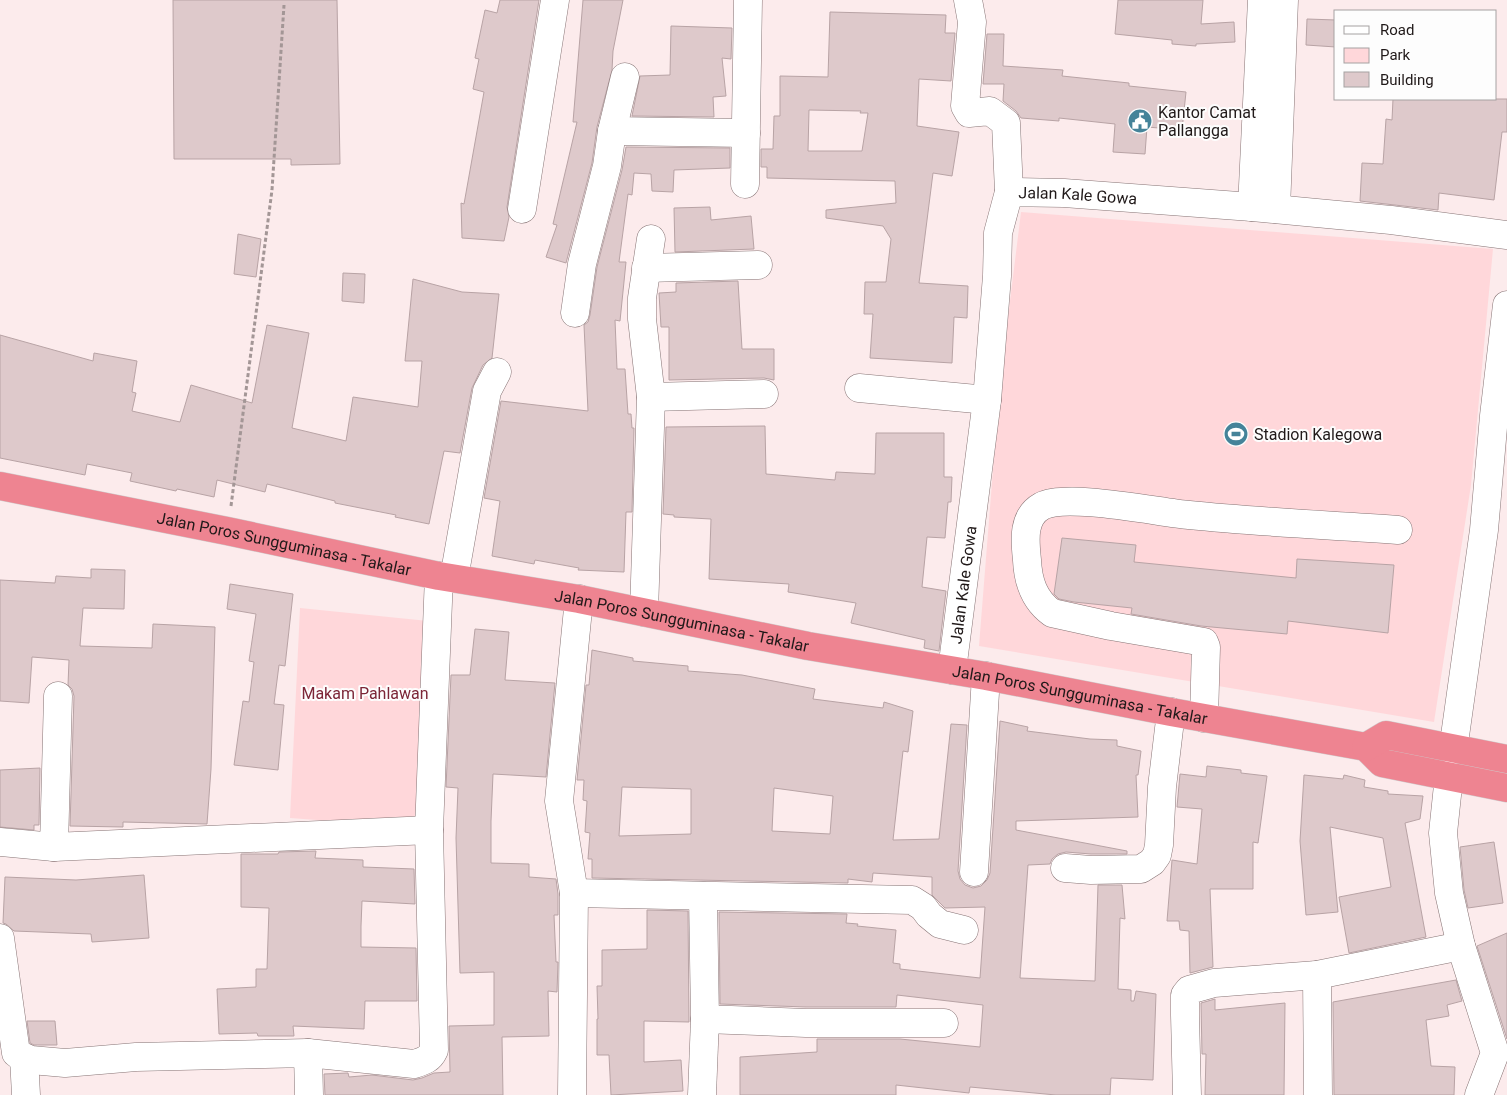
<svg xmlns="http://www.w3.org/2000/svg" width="1507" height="1095" font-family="Roboto,sans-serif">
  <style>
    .green { fill: #ffd7da }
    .building { fill: #dec9cb; stroke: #b8a3a5; fill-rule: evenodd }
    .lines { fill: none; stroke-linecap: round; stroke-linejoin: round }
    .minor-casing { stroke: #877475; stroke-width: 29 }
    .highway-casing { stroke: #cecccc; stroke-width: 29 }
    .path { stroke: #a39696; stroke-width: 3; stroke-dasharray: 4 2.5; stroke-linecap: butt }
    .minor { stroke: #fff; stroke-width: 28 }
    .highway { stroke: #ee8491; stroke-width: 28 }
    .labels { text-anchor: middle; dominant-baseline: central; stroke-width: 4; stroke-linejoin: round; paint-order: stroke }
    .poi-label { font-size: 16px; fill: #201919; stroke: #fdfdfd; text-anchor: start }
    .street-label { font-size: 16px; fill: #201919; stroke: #fdfdfd }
    .park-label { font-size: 16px; fill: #7c2637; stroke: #fdfdfd }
  </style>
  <rect width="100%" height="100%" fill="#fcebec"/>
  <path class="green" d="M1021 212 1493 249 1471 485 1434 722 979 646 1000 382Z
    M300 608 438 622 425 828 290 818Z"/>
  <path class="building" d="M173 0H337L340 164 291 165V159H174Z
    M500 0H539L507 207 509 217 504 241 462 238 461 203 464 204 484 92 473 89 479 59 475 58 485 10 497 13Z
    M583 0H623L613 51 612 70 597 127 592 163 566 263 546 257 557 225 553 224 577 122H573Z
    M1118 0H1203L1201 24 1234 22 1235 42 1196 44V46L1172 44V40L1115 34Z
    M830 12 946 15 945 33H955L951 81 919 79 917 126 959 132 952 176 933 173 919 283 968 286 967 318 954 317 952 363 870 358 873 314H864L865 282H886L891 239 883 226 826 218V210L896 203 895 181 767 178V167H761V149H773L774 116H780V76L828 77ZM809 110 861 111 860 113H868L862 151H808Z
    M1307 19 1336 20V47L1306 45Z
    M671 26 732 28 731 59 722 58 726 96 713 97 714 117 632 116 640 76 670 75Z
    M987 34H1004L1003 66 1063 70 1062 76 1129 83V86L1186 92 1182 130 1147 127 1145 154 1113 152 1115 124 1059 118V121L1021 118 1016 111 1003 101 1004 84H983Z
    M1393 99H1507V132H1502L1494 200 1439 193 1438 210 1360 201 1362 163 1383 164 1386 119 1392 120Z
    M626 147 730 148V168L674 170 673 192 652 191 651 174 634 173 632 195 628 194 619 262H626L620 321 615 320 617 369H625L628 414H631L632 428H634L632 512H626L624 572 578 570 579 568 535 560 534 564 492 556 500 501 484 498 501 401 588 411 584 325 588 322 590 315 597 267 622 170Z
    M710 207 711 220 751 216 754 249 675 252 674 208Z
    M238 234 261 239 256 277 234 274Z
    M343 273 365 274 364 303 342 301Z
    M413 279 462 292 499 294 492 358 483 365 472 388 460 453 444 451 429 524 395 517 396 515 335 503V501L267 484 265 492 217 480 214 497 177 489 176 491 130 481 132 473 87 464 85 475 0 458V335L93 361 94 353 137 361 132 392 136 393 132 411 180 422 191 385 252 403 267 325 309 333 292 428 346 441 353 397 418 407 422 361H405Z
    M738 281 742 349H774V380L764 378 669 380V327H661L659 293 676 292V283Z
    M765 426 766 474 835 480 836 472 875 474 876 433H944V477H952L951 502H948L945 538 927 537 922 587 946 591 939 651 924 648 925 640 851 623 856 603 788 592 789 584 709 579 711 519 674 517V515L663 514 666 427Z
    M1062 538 1136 545 1134 562 1296 578 1297 559 1394 565 1388 633 1288 621 1287 634 1201 626 1131 614 1132 608 1074 602 1059 599 1054 594Z
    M91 569 125 570 124 609 83 608 80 646 152 648 153 624 215 627 211 769 207 824 123 822V827L70 826 74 696 72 689 68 685 69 660 32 657 29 703 0 701V580L55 583 56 576 91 578Z
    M230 584 293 594 285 666 279 665 274 704 284 705 278 770 234 765 243 701 249 702 254 662 249 661 256 614 227 609Z
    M475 629 509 632 505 680 555 683 546 777 493 774 491 821V863L529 864V877L556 879 558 894V915H554L556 962H558L557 992 548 991 549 1036 502 1037 503 1095H325L324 1074 348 1073 349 1077 372 1075 413 1080 422 1078 434 1073 450 1072 449 1026 494 1025V972L460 973 456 838 458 788 446 787 451 675H470Z
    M592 650 633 658V661L688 666V671L742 675 815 689 813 699 883 708 884 702 913 711 908 752 903 751 893 840 939 839 951 724 967 725 958 871 960 879 965 885 973 888 981 886 987 880 990 873 1000 721 1028 727 1027 731 1090 739 1117 740V746L1141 751 1138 775H1136L1138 817 1016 821V830L1127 851V854H1091L1066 852 1058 854 1052 859 1050 864 1028 865 1020 978 1095 981 1098 885H1122L1125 919 1120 918 1118 989 1131 990V1001H1134L1136 991 1156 994 1153 1080 1111 1078 1110 1095H1056L970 1087 969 1093 896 1085V1095H740V1057L817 1052V1039H900L980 1047 983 1005 897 995 896 1007H806L720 1004 719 912 847 914 846 923 858 924 857 926 896 930 893 963 900 964V969L980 978 985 907 945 908 932 895V877L873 873 872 882 848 879V883L592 878V859H588L590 833 585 832 587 801 583 800 584 780H577L586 685H589ZM622 787 691 789V834L619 836ZM774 788 833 796 830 834 772 831Z
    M1207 766 1241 770V773L1267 776 1258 843 1253 842V889H1210L1213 967 1190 973 1189 931 1180 930 1179 921H1167L1172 860 1197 864 1202 809 1177 807 1180 774 1206 777Z
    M40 768 39 825H34V830L0 827V770Z
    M1304 775 1343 779 1344 775 1365 780 1364 787 1388 791V794L1423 796 1420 819 1405 823 1426 937 1349 953 1339 897 1391 887 1383 838 1330 827 1338 912 1306 915 1300 841Z
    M1494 842 1503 903 1468 908 1464 890 1460 847Z
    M316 851 315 858 363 860V867L414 869 415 904 362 901 361 926V947L416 948 417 1001H365L364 1029 293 1026 294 1036H258L257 1033 219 1034 217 989 256 987V969H267L269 908 241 907V854H278L279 852Z
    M144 875 149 938 92 942 91 934 14 931 6 924 3 923 5 877 76 880Z
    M647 910 688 911 689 1022 644 1021V1062L681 1060 683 1091 611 1095 609 1055H597V1019H598L597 986H602V950L647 949Z
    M1507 933V1039L1477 946Z
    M1456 980 1462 1001 1447 1005 1449 1016 1426 1020 1431 1066 1455 1067 1454 1095H1334L1333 1002Z
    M1215 999V1010L1285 1003 1284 1095H1205L1206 1054H1202L1201 1003Z
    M27 1021H55L57 1045H34L30 1043Z"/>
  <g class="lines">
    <defs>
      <g id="minor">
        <path d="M968 0 972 22 965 106 969 113 990 111 1006 123 1009 192"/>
        <path d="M612 131 746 133"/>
        <path d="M745 184 748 0"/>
        <path d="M1252 207 1262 0"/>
        <path d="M522 209 555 0"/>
        <path d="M1276 209 1284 0"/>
        <path d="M646 268 758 265"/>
        <path d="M575 313 582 264 607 166 612 131 625 77"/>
        <path d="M859 388 987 400"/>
        <path d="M651 397 764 394"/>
        <path d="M454 578 487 391 497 372"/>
        <path d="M644 612 651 397 642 319V298L651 239"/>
        <path id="s1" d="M952 670 987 400 997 276 998 233 1009 192 1064 193 1252 207 1391 220 1507 235"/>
        <path d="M1204 718 1206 647 1204 642 1111 626 1052 613C1034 600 1028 582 1027 560 1025 541 1022 517 1042 506 1067 493 1157 512 1189 515 1258 522 1328 525 1398 530"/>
        <path d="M1453 750 1484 530 1494 416 1507 305"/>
        <path d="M1449 776 1443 833 1449 893 1461 946 1495 1053 1479 1095"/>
        <path d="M0 842 54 847 429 830"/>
        <path d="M54 847 58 696"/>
        <path d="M1065 868 1091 870 1141 869 1152 862 1157 855 1159 845 1162 787 1171 712"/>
        <path d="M974 872 986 676"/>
        <path d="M574 893 912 900 923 907 929 915 940 924 964 930"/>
        <path d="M703 896 705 1019 806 1023H944"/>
        <path d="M0 938 15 1046 16 1053 20 1056 31 1060 65 1063 136 1057 308 1053 309 1095"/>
        <path d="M1317 975 1318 1095"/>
        <path d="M308 1053 414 1064C424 1061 430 1059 434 1050L429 830 439 576"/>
        <path d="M24 1057 26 1095"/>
        <path d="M572 1095 574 893 559 801 579 599"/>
        <path d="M702 1095 705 1019"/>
        <path d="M1187 1095 1185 1015V995L1189 990 1214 983 1317 975 1461 946"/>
      </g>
      <g id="highway">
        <path id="s2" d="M0 486 227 531 439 576 579 599 808 646 986 676 1171 712 1366 747 1382 763 1507 788"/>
        <path d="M1366 747 1386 735 1507 759"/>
      </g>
    </defs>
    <use href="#minor" class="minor-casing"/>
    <use href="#highway" class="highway-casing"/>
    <path class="path" d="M231 506 272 190 284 5"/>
    <use href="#minor" class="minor"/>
    <use href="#highway" class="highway"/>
  </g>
  <defs>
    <symbol id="civic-disc" viewBox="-11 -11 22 22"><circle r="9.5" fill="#458399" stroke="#fdfdfd"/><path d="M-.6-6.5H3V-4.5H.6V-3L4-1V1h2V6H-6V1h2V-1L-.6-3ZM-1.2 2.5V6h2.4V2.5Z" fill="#fff"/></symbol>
    <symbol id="stadium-disc" viewBox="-11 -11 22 22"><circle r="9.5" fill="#458399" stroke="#fdfdfd"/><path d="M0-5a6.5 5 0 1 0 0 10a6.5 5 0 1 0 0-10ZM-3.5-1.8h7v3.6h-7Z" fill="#fff"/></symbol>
  </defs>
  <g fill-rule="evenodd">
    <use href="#civic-disc" x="1126" y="107" width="28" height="28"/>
    <use href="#stadium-disc" x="1222" y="420" width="28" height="28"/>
  </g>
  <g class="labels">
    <g class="poi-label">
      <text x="1158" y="112">Kantor Camat<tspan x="1158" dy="18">Pallangga</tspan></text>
      <text x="1254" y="434">Stadion Kalegowa</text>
    </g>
    <g class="street-label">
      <text stroke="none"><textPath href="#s1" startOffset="551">Jalan Kale Gowa</textPath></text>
      <text stroke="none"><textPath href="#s2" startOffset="290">Jalan Poros Sungguminasa - Takalar</textPath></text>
      <text stroke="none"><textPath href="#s1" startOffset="86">Jalan Kale Gowa</textPath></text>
      <text stroke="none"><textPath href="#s2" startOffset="695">Jalan Poros Sungguminasa - Takalar</textPath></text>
      <text stroke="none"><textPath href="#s2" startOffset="1100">Jalan Poros Sungguminasa - Takalar</textPath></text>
    </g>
    <g class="park-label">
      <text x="365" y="693">Makam Pahlawan</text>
    </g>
  </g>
  <rect x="1334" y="10" width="162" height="90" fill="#fdfdfd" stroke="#a5a2a2"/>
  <rect x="1344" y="26" width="25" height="8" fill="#ffffff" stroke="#a5a2a2"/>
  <text x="1380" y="35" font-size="15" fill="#201919">Road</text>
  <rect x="1344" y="48" width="25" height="15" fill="#ffd7da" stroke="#a5a2a2"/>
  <text x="1380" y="60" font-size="15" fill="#201919">Park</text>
  <rect x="1344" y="72" width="25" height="15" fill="#dec9cb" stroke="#a5a2a2"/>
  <text x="1380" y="85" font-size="15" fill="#201919">Building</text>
</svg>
